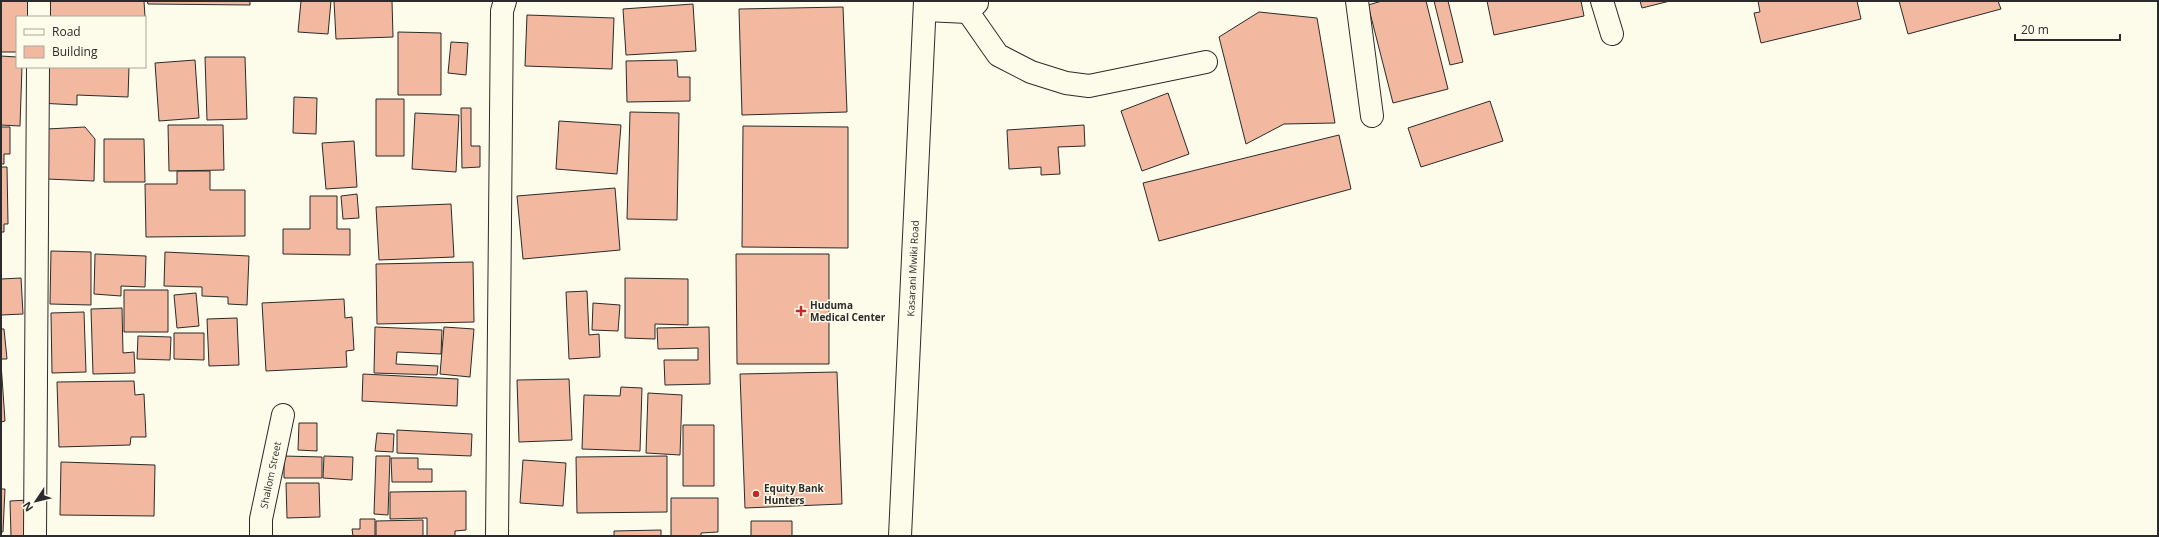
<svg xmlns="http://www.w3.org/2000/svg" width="2159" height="537" font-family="'Open Sans',sans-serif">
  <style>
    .building { fill: #f2b8a0; stroke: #2b2b2b }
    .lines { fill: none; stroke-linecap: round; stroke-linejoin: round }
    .minor-casing { stroke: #2b2b2b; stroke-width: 24 }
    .major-casing { stroke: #2b2b2b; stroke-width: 24 }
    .minor { stroke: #fdfbea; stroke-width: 22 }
    .major { stroke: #fdfbea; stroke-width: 22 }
    .poi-dot { fill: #c62828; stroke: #fdfbea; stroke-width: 1.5 }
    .labels { text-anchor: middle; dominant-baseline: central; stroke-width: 3; stroke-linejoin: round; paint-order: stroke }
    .street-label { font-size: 10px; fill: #2b2b2b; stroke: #fdfbea }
    .poi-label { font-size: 10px; font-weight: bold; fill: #2b2b2b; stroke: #fdfbea; text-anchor: start }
  </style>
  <rect width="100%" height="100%" fill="#fdfbea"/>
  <path class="building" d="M1 1H31V17H17V52H1Z
    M42 1H144L145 17H42Z
    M147 1H250V5L148 4Z
    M301 1H331L328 34 298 32Z
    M334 1H392L393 37 336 39Z
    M1382 1H1426L1448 89 1393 103 1368 5Z
    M1434 1H1448L1463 62 1450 65Z
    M1487 1H1581L1584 16 1494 35Z
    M1640 1H1670L1642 8Z
    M1758 1H1857L1861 19 1761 43 1754 13 1760 12Z
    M1899 1H1998L2001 9 1908 34Z
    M693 4 696 51 626 55 623 9Z
    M843 7 847 112 742 115 739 9Z
    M1259 12 1317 18 1335 123 1284 124 1246 144 1219 37Z
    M527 15 614 18 612 69 525 66Z
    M398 32 441 33V95H398Z
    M451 42 468 43 466 75 448 73Z
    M1 56 17 57V67H22L20 126 1 125Z
    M205 57H245L247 119 207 120Z
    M195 60 199 118 159 121 155 63Z
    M677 60 678 77H690V101L627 102 626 61Z
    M39 67H129L128 97 77 95V105L38 103Z
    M1168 93 1189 154 1142 171 1121 111Z
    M294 97 317 98 316 134 293 133Z
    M376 99H404V156H376Z
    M1490 101 1503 141 1421 167 1408 128Z
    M461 108H471V146H480V167L462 168Z
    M630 112 679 113 677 220 627 219Z
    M415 113 459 115 456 172 412 169Z
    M559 121 621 125 617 174 556 169Z
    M168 125H223L224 170 169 171Z
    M1084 125 1085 146 1058 147 1060 174 1041 175V167L1009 169 1007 130Z
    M743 126 848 127V248L742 247Z
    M1 127H10V154H4V164H1Z
    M85 127 95 139 94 181 47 179V129Z
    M1339 135 1351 189 1159 241 1143 183Z
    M104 139H144L145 182H104Z
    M354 141 357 187 326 189 322 143Z
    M1 167H7L8 224H4V232H1Z
    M177 171H210V190H245V236L146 237 145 184H177Z
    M615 188 620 250 523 259 517 196Z
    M357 194 359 218 343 219 341 196Z
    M310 196H337V229H350V255L283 254V229H310Z
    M451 204 454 257 379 260 376 207Z
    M51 251 91 252V305L50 304Z
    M165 252 249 256 247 305 228 304V297L202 296V287L164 286Z
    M95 254 146 256 145 287 121 286V296L94 294Z
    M736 254H829V364H737Z
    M473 262 474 322 377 324 376 264Z
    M21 278 23 314 1 315V279Z
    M625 278 688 279V325L655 324V339L625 338Z
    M124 290H168V332H124Z
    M587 291 589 335 599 334 600 357 569 359 566 292Z
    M196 293 199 326 177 328 174 295Z
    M344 299 345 318 352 317 354 350 346 351 347 367 266 371 262 303Z
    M593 303 620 305 618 331 592 330Z
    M122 308 123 353 134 352 135 373 93 374 91 309Z
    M84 312 86 372 52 373 51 313Z
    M237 318 239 365 209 366 207 319Z
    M375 327 442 330 441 354 397 352 396 364 438 366 437 375 374 373Z
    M444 327 474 329 470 377 440 374Z
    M709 327 710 384 665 385 664 360H698V348L658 349 657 328Z
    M1 329H4L7 359H1Z
    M174 333H204V360L174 359Z
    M138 336 171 337 170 360 137 359Z
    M1 363 5 421 1 422Z
    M837 372 842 504 745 508 740 374Z
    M363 374 458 379 457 406 362 401Z
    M569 379 572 440 519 442 517 380Z
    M134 381 135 395 144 394 146 437H131L130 445 59 447 57 382Z
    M621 387 642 388 640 451 582 449 584 395 620 396Z
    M648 393 682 395 680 455 646 453Z
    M299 423H317V451L298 450Z
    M683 425H714V486H683Z
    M397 430 472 434 471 456 397 453Z
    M377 433 394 434 393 452 375 451Z
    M284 456 322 457V478H284Z
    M324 456 353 457 352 480 323 478Z
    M376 456H390L388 515 374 514Z
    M667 456V512L577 513 576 457Z
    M391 458H418V469H432V482H392Z
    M523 460 566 463 563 506 520 503Z
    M61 462 155 465 154 516 60 515Z
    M286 483H319L320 517 287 518Z
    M1 489H5L3 532H1Z
    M466 491V530L455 531V536H427V518L390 519V492Z
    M671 498H718V532L701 533V536H671Z
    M29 500 30 536H11L10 501Z
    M360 519H375V536H353L352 529H360Z
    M423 520V536H376V521Z
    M751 521H792V536H751Z
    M661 530V536H614V531Z"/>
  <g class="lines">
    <defs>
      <g id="minor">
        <path d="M1357 1 1372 116"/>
        <path d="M1602 1 1612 34"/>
        <path d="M925 10 968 12 977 3"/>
        <path d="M968 12 998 55 1031 72 1066 83 1089 86 1206 62"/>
        <path d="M39 17V1"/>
        <path d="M35 536 38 67"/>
        <path id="s1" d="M261 536V519L283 415"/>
        <path d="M497 536 502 11 505 1"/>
      </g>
      <g id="major">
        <path id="s2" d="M900 536 925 1"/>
      </g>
    </defs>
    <use href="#minor" class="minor-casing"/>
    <use href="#major" class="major-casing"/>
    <use href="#minor" class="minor"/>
    <use href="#major" class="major"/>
  </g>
  <g class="poi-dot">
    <path d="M799 305h4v4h4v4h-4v4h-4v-4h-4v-4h4z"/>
    <circle cx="756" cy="494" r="4"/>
  </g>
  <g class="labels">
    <g class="street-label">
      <text stroke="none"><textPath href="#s2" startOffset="268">Kasarani Mwiki Road</textPath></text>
      <text stroke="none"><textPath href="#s1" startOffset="62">Shallom Street</textPath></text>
    </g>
    <g class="poi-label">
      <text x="810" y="305">Huduma<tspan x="810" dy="12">Medical Center</tspan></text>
      <text x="764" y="488">Equity Bank<tspan x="764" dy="12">Hunters</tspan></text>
    </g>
  </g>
  <rect width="2159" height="537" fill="none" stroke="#2b2b2b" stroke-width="4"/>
  <rect x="16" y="16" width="130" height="52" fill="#fdfbea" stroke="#a9a89e"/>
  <rect x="24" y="29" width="20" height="6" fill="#fdfbea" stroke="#a9a89e"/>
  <text x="52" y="36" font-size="12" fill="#2b2b2b">Road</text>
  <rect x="24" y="46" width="20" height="12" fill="#f2b8a0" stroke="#a9a89e"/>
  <text x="52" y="56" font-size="12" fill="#2b2b2b">Building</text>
  <g transform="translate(36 501) rotate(235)" stroke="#fdfbea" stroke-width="3" paint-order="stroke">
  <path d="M0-3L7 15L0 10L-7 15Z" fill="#2b2b2b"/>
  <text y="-6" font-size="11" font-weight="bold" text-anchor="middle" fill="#2b2b2b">N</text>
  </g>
  <path d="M2015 34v6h105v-6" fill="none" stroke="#2b2b2b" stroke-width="2"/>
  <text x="2021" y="34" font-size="12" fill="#2b2b2b" stroke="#fdfbea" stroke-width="3" paint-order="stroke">20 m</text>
</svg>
